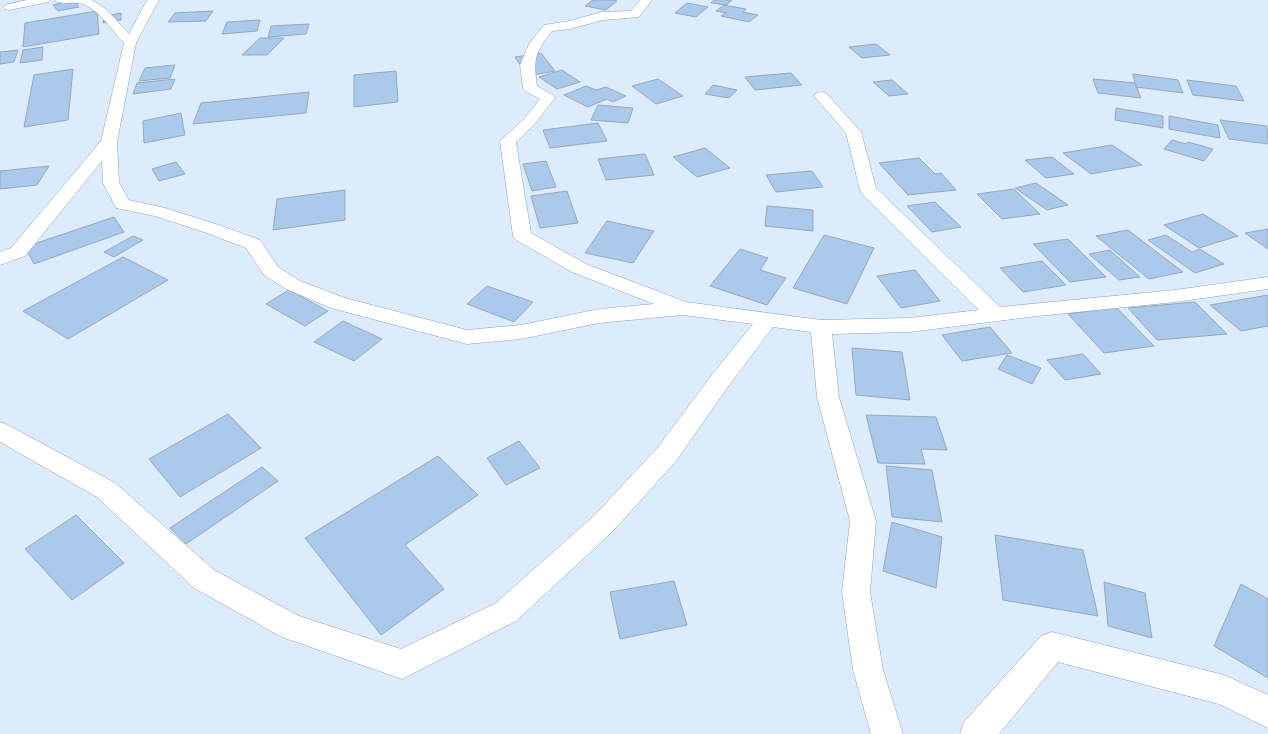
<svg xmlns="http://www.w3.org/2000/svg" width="1268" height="734" font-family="'Fira Sans',sans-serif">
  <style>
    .building { fill: #abcaeb; stroke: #96a8bb }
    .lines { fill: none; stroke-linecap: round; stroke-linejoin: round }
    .street-casing { stroke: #8fa1b4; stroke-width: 1 }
    .street { fill: #fff; fill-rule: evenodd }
  </style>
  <rect width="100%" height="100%" fill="#ddecfd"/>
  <path class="building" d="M74 0 79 7 58 11 53 5Z
    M593 0H613L617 1 606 10 585 6Z
    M714 0H732L726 5 711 3Z
    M687 3 708 7 696 17 675 13Z
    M724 5 746 9 743 12 758 15 749 22 721 16 726 13 716 11Z
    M97 11 99 34 23 47 25 23Z
    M213 11 206 21 168 22 175 13Z
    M121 13V20L103 23 105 16Z
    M260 20 257 31 222 34 227 22Z
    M309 24 306 34 268 37 271 26Z
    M260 38H284L267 55H242Z
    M876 44 890 55 862 58 849 47Z
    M43 47 42 60 20 63 23 50Z
    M18 50 14 62 0 64V52Z
    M541 53 555 71 528 76 515 57Z
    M175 65 170 78 139 81 145 68Z
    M73 69 68 120 24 127 34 75Z
    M562 70 580 82 557 89 539 77Z
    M396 71 398 102 354 107V75Z
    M791 73 802 85 755 90 745 77Z
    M1133 74 1178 80 1183 93 1136 87Z
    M175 79 171 89 133 94 137 83Z
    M658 79 683 96 656 104 632 86Z
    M1093 79 1135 83 1141 98 1098 93Z
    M892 80 908 94 889 96 873 82Z
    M1187 80 1236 86 1244 101 1193 95Z
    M713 85 737 90 729 98 705 94Z
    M586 86 596 90 606 87 626 96 613 102 607 99 588 107 564 95Z
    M309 92 306 113 193 124 201 103Z
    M598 105 633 108 628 123 591 120Z
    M1116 108 1163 116V128L1115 120Z
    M181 113 185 135 144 143 143 121Z
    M1169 116 1218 125 1220 138 1169 129Z
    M1220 120 1267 126 1268 144 1229 139Z
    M598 123 607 141 550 148 543 130Z
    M1172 140 1186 144 1188 142 1213 149 1204 161 1164 149Z
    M1112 145 1142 165 1091 174 1063 153Z
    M705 148 730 168 697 177 673 157Z
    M645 154 654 175 606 180 598 159Z
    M1052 157 1074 174 1046 178 1025 160Z
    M919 158 935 174 941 173 956 190 908 195 879 163Z
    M546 161 556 187 532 191 523 164Z
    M176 162 185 174 159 181 152 169Z
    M49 166 37 185 0 189V171Z
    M812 171 823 187 776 192 766 175Z
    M1036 183 1068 205 1047 210 1015 188Z
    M1014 189 1040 214 1002 219 977 194Z
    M345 190V220L273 230 277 199Z
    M567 191 578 223 540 228 531 196Z
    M935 202 961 227 932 232 907 206Z
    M767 206 813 210V231L765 226Z
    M1203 214 1238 236 1199 248 1164 225Z
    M114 217 124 232 34 264 25 247Z
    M607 221 654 231 633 263 585 253Z
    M1268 229V249L1245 233Z
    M1128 230 1183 272 1149 279 1096 236Z
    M824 235 874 248 847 304 793 288Z
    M1166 235 1192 252 1200 249 1224 264 1195 273 1148 240Z
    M133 236 143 240 114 257 104 252Z
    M1068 239 1106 277 1070 282 1033 244Z
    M740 249 768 258 760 270 786 278 767 305 710 286Z
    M1110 250 1140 277 1119 280 1089 254Z
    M123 257 168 280 68 339 23 311Z
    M1042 261 1066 285 1023 292 1000 268Z
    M915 270 940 301 901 308 877 276Z
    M487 286 533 302 514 322 467 304Z
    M289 290 328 311 305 326 266 304Z
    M1268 295V326L1241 331 1210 305Z
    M1195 302 1227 334 1157 340 1128 308Z
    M1116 307 1154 346 1104 353 1068 314Z
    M343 321 382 339 354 361 314 342Z
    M990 327 1012 353 962 361 942 335Z
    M852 348 902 352 910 400 856 395Z
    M1083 354 1101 374 1065 380 1047 360Z
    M1007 355 1041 368 1032 384 998 369Z
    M228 414 261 448 180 497 149 459Z
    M866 415 936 417 947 450 921 449 925 464 878 463Z
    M519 441 540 468 506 485 487 458Z
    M438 456 478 495 405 545 444 589 381 635 305 538Z
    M886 466 932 470 942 522 892 517Z
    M262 467 278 481 186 544 170 528Z
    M76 515 124 563 72 600 25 549Z
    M892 522 942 537 936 588 883 571Z
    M995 535 1083 550 1098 616 1003 600Z
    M674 581 687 625 620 639 610 592Z
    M1104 582 1145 593 1152 638 1108 626Z
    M1241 584 1268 599V678L1214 646Z"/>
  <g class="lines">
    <defs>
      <path id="street" d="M27 0H51L49 2 9 10 5 9 3 7 5 5Z
        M55 0H92L106 9 129 34 147 0H159L136 43 117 142 119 183 129 200 165 208 219 225 260 240 278 267 300 281 345 298 467 330 521 325 599 309 654 304 572 272 516 240 513 236 500 141 524 119 540 99 525 91 523 88 520 65 529 44 544 25 569 21 602 12 631 11 640 0H652L639 17 603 20 570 29 552 31C535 52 533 59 537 86L553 95 555 98 534 125 516 142 531 233 586 264 686 302 821 320 909 318 979 310 862 194 860 190 846 133 814 96 816 93 821 92 826 93 861 132 876 188 1000 307 1175 290 1268 277V289L1175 302 1038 316 909 332 832 334 839 397 876 521 870 592 883 670 903 734H871L853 670 842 592 850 521 817 397 811 332 773 327 727 388 676 461 613 531 516 621 402 679 282 637 194 588 97 497 0 442V422L8 425 115 483 214 570 299 616 401 649 496 603 595 515 658 447 711 376 753 324 682 315 599 323 521 339 467 344 331 308 286 289 264 275 246 248 207 233 155 216 116 208 103 183 102 161 25 256 0 265V252L11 248 101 141 124 43C112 30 98 7 79 3 72 2 64 4 57 2Z
        M1052 632 1224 675 1268 695V728L1219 704 1058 662 999 734H960L964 722 1041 636Z"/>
    </defs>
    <use href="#street" class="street-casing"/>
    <use href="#street" class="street"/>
  </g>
</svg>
